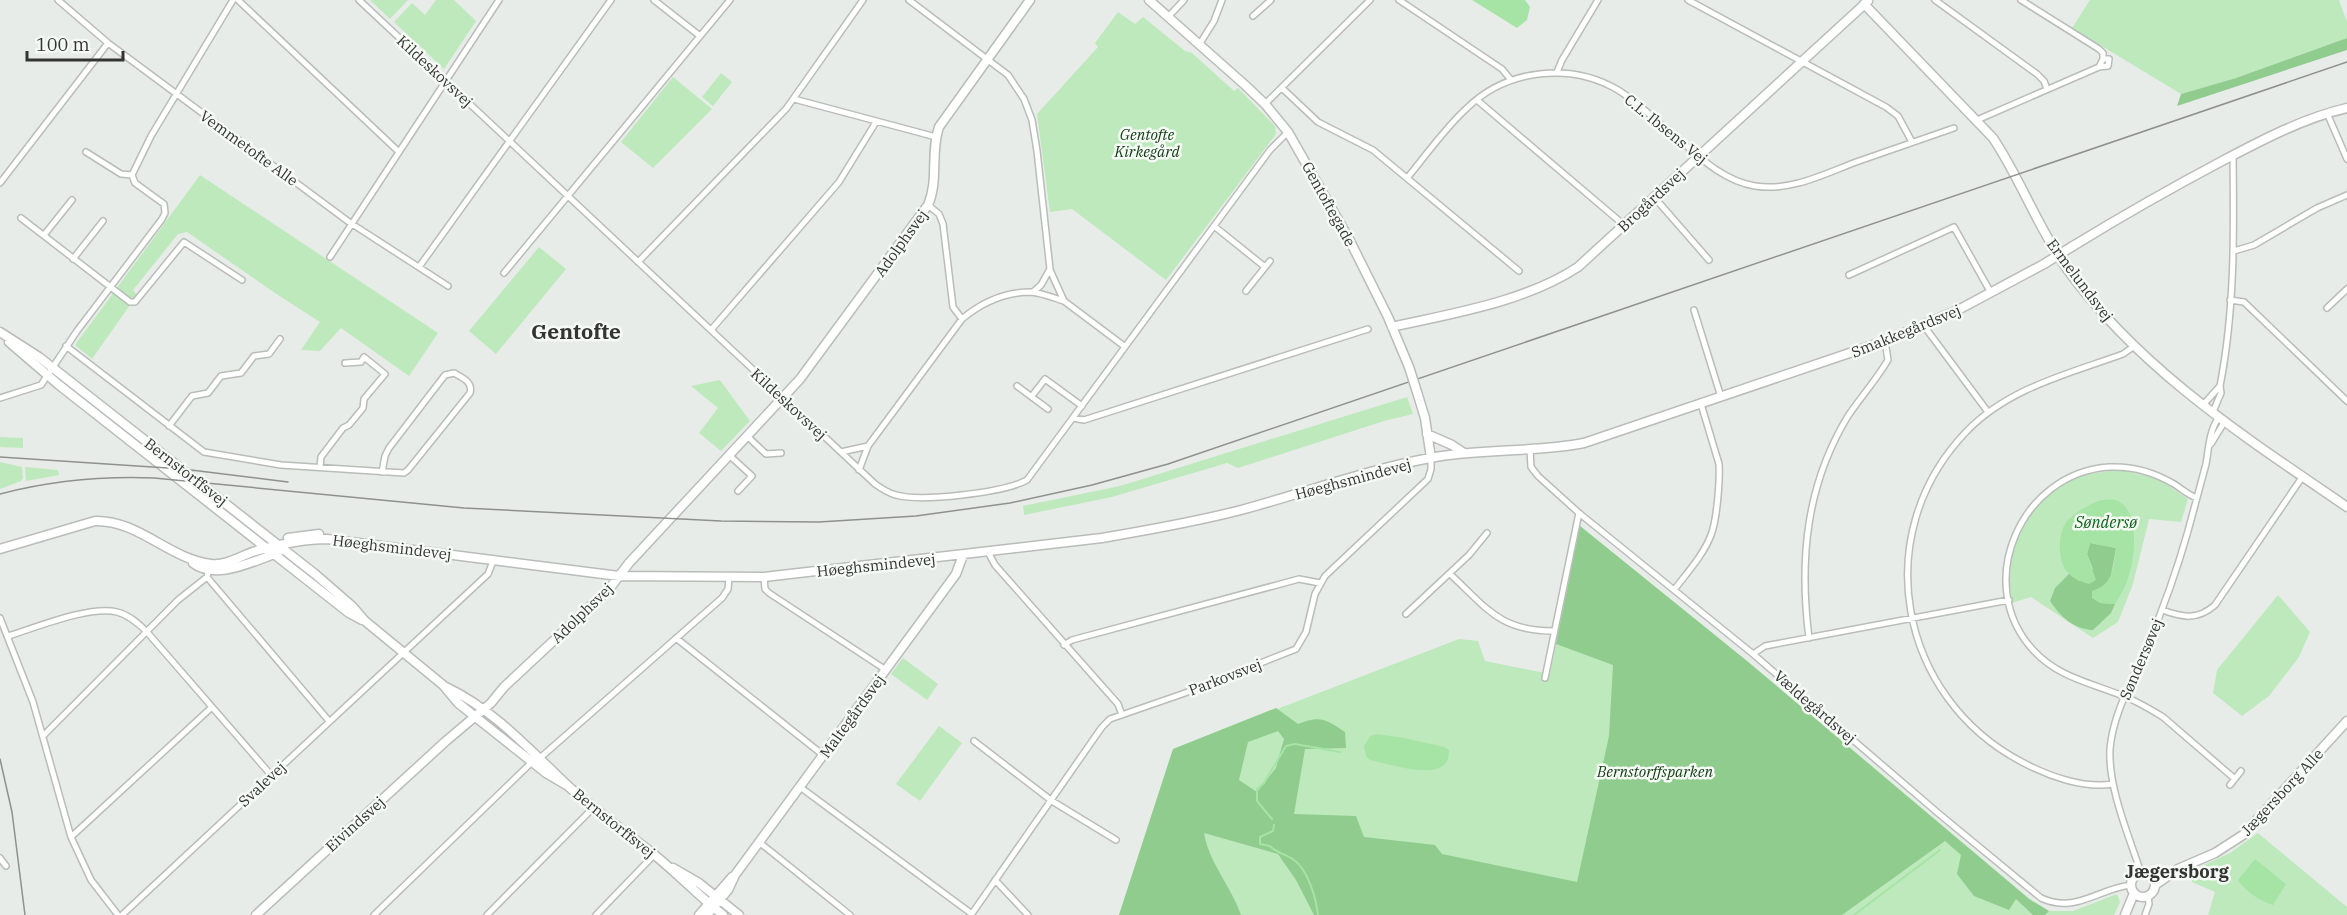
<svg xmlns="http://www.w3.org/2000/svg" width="2347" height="915" font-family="'IBM Plex Serif',serif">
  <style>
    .green { fill: #bde9bc }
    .forest { fill: #8fcc8e; fill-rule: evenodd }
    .water { fill: #a5e4a4 }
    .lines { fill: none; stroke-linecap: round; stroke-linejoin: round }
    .stream { stroke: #a5e4a4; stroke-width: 2 }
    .street-casing { stroke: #b9bdb9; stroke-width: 8 }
    .secondary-casing { stroke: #b9bdb9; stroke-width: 11 }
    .street { stroke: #fff; stroke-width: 5 }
    .secondary { stroke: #fff; stroke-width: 8 }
    .tram { stroke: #8e918e; stroke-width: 1.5 }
    .secondary-bridge-casing { stroke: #b9bdb9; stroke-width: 11; stroke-linecap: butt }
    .secondary-bridge { stroke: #fff; stroke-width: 8 }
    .labels { text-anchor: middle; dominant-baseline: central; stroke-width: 5; stroke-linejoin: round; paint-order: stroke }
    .street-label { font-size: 15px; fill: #333533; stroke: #f5faf5 }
    .park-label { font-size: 15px; font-style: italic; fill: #103b12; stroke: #f5faf5 }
    .water-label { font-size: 16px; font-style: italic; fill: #0b6516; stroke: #f5faf5 }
    .quarter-label { font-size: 18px; font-weight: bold; fill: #323532; stroke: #f5faf5 }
    .district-label { font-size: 21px; font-weight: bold; fill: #323532; stroke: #f5faf5 }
  </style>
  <rect width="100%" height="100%" fill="#e8ece8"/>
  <path class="green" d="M370 0H408L390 19Z
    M436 0H454L476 21 444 69 394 22 412 3 425 15Z
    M2090 0H2339L2347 22V38L2236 78 2181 94 2072 28Z
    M1118 12 1135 24 1143 17 1185 51 1192 53 1234 91 1238 88 1275 126 1276 134 1166 280 1072 209 1050 212 1037 114 1098 47 1095 43Z
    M721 73 732 82 713 106 702 97Z
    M673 77 712 109 653 168 621 142Z
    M200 175 438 333 409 376 341 328 320 351 301 350 320 322 278 295 187 232 178 234 133 290 137 295 92 359 75 345Z
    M539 247 566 269 496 354 469 331Z
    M720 380 750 421 721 451 699 433 718 408 691 386Z
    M1407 397 1413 414 1384 421 1238 468 1227 463 1112 497 1024 515 1023 506 1120 486Z
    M0 437 23 438V448L0 447Z
    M0 462 22 467 23 478 21 481 0 489Z
    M25 467 58 470 59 475 26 481Z
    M2117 469 2159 479 2188 499 2181 522 2149 519 2133 584 2118 622 2093 638 2031 597 2012 603C2011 594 2009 585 2010 575 2011 532 2039 490 2081 476 2092 473 2105 472 2117 469Z
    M1580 526 1747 661 2030 899 2049 911H2073L2117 894 2120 902 2114 915H1119L1173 749 1459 639 1478 641 1485 661 1550 674Z
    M2278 595 2310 632 2299 657 2269 696 2242 716 2213 693 2217 670Z
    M903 658 938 684 927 700 891 674Z
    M939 726 962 743 920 801 896 784Z
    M2258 833 2347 907V915H2208L2215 892 2192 882 2191 871 2230 853Z"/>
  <path class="forest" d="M2347 38V50L2177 106 2181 94 2236 78Z
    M1580 526 1747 661 2029 899 2049 911 2045 915H2033L2016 899 2009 910 1974 896 1957 874 1961 855 1945 841 1842 915H1314L1296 880 1278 854 1204 833C1209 863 1231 886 1241 915H1119L1173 749 1276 708 1298 724C1320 715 1326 719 1345 732L1346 748 1305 749 1294 814 1356 816 1364 837 1435 845 1442 854 1577 882 1609 736 1613 665 1556 644ZM1278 731 1284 739 1276 768 1257 792 1239 780 1248 742Z
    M2090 543 2116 548 2110 580 2101 588 2100 603 2115 604 2111 613 2093 630C2073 629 2061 617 2050 601L2055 588 2069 574 2079 581 2093 569 2087 554Z"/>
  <path class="water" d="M1472 0H1525L1530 7 1527 20 1517 28Z
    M2101 500C2105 500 2111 499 2115 500 2141 507 2135 559 2128 578 2126 587 2120 595 2115 604L2100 603 2092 598V591C2114 584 2113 568 2116 548L2090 543 2087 554 2096 580 2089 584C2082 582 2074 579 2068 573 2057 561 2057 532 2068 520 2078 510 2089 505 2101 500Z
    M1377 734 1404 738 1444 747 1449 750C1451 786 1391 764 1370 760L1366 756 1364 746 1370 736Z
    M2255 859 2286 884 2273 905C2260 901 2245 891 2238 880Z"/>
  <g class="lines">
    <path class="stream" d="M1272 819 1257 801V789L1264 783 1286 746 1295 744 1340 752
      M1274 825 1273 831 1260 837V844L1270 846C1276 853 1286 854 1294 860 1308 870 1316 898 1318 915
      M1854 915 1940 850"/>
    <defs>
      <path id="street" d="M58 0 108 43 349 222 448 286
        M238 0 399 152
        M359 0 875 484C882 489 888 493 896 495 921 502 1003 493 1027 480L1214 226 1270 150 1288 132
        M654 0 700 36
        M909 0 1008 75 1024 99 1032 120 1037 151 1050 269 1041 285 1033 292
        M1399 0 1502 69 1511 80
        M1688 0 1886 107 1898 116 1912 142
        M1935 0 2037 74 2044 81 2047 89
        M2021 0 2099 49 2103 53V59
        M1253 16 1271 0
        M1168 17 1184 0
        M1199 45 1214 21 1222 0
        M1557 72 1562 60 1598 0
        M1282 88 1318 122 1373 150 1519 271
        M794 99 936 137
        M1477 100 1624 225
        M1265 104 1370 0
        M2327 113 2347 159
        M1977 120 2099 67 2108 66 2109 59H2103L2099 67
        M86 152 121 174 132 175
        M132 175 151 136 233 0
        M1408 177C1427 154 1445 128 1467 108 1507 69 1571 62 1618 90 1639 103 1656 121 1675 136 1698 156 1723 181 1755 186 1791 192 1826 173 1859 161 1891 150 1922 139 1954 128
        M0 183 108 43
        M1654 197 1709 260
        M928 205 939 214 943 224 953 307 962 319
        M21 218 130 302H135L184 242 242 280
        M1214 226 1265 267
        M44 235 72 200
        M2234 251 2254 245 2317 208 2347 195
        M330 257 499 0
        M73 259 103 221
        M638 262 786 109 863 0
        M419 267 611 0
        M1050 270 1064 301 1124 346
        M504 273 730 0
        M1849 275 1954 227 1991 293
        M1246 291 1270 261
        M2230 300 2244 302 2347 401
        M2327 308 2347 289
        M1694 310 1721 397
        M1924 326 1988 412
        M711 330 839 182 876 122
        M66 346 204 452 281 465 404 473 408 470 470 393C473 382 463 378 454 373L445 375 389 448 385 456 382 472
        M1017 386 1048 409
        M1032 396 1045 379 1082 406
        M0 398 41 385 77 331 162 219 165 213 164 204 135 183 132 175
        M2203 405 2220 386
        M2213 412 2221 393 2220 386C2235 309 2234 232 2233 155
        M1073 418 1084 420 1368 329
        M169 426 192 396 208 393 221 376 241 373 254 356 269 354 280 339
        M747 436 766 454 781 453
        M2211 444 2225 421
        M1530 450 1531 467 1538 476 1579 513 1753 654 1938 813 2041 898C2076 914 2097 889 2131 885
        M841 452 868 446
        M729 455 752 476 738 491
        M320 467 321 457 343 428 349 425 363 408 364 399 385 374 364 357 361 362 345 363
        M859 470 868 446 962 319C981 303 1005 292 1031 292 1042 293 1054 298 1064 301
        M2197 498C2188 495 2182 489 2174 484 2154 472 2132 466 2109 467 2020 473 1972 585 2034 651 2058 677 2091 683 2123 696 2137 701 2150 709 2163 717L2235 779
        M988 552 995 565 1118 704 1122 715
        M1450 574C1487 608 1499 631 1554 631
        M207 577 329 721
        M764 577 765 589 769 593 886 670
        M1674 590C1687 573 1704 554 1711 535 1717 520 1720 480 1719 464L1701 404
        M2162 610C2182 617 2197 621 2215 605L2303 476
        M1406 614 1469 555 1487 533
        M0 618 33 702 71 837 91 880 118 915
        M8 636C35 628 90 605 117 612 129 615 138 623 147 632L271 775
        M676 638 823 755
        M1809 638C1799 560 1806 485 1848 416 1861 397 1876 380 1888 360L1885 341
        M1064 645 1072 640 1299 579 1320 583
        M1753 654 1765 646 2009 600
        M1545 678 1579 513
        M44 735 178 600 207 577 209 567
        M974 741 1052 801 1116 840
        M540 758 722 598 728 589 729 578
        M2113 784C2084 789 2048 776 2022 762 1898 697 1868 534 1966 432 2008 388 2068 374 2123 354L2133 347
        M2230 785 2241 771
        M800 787 972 914
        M71 837 212 707
        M759 842 850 915
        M0 858 6 866
        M2141 873C2129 836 2108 788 2110 749 2113 713 2133 680 2147 647 2163 609 2177 570 2188 531 2194 509 2200 487 2206 464 2209 447 2209 431 2219 417
        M995 880 1028 915
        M122 915 488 574 494 559
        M374 915 532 762
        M487 915 594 807
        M596 915 654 855
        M971 915 1102 727 1110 719 1185 693 1296 649 1306 632 1315 594 1325 576 1428 479 1431 469V458
        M2145 915 2149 904 2148 896"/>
      <path id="secondary" d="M1149 0 1245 85 1265 104 1288 132 1349 239 1388 317 1409 367
        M1864 4 1993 138C2021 180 2038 228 2067 269 2140 370 2245 437 2347 507
        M2073 246C2122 216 2173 187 2224 160 2264 139 2304 118 2347 108
        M1392 327C1453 313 1525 302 1578 267L1868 1
        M0 332 39 357 315 574 353 607 365 621 443 685 458 703 546 773 568 786
        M9 342 59 385 349 613 362 620
        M1417 392 1425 418 1431 458
        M1427 434 1452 445 1464 453
        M288 538 319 534
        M0 549 95 521C139 520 169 559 211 564 228 566 243 554 259 550 281 544 305 539 327 539L619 576 764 577 1102 538C1149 530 1195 522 1241 510 1304 493 1366 470 1430 458 1481 448 1533 453 1584 443L1885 341 1958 310 2044 264
        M193 563C217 581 252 561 278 553
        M446 687C493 709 530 750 567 785 595 811 628 833 657 857 680 876 700 897 723 915
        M673 868 699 883 739 915
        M2131 885a12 12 0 1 1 24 0a12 12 0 1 1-24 0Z
        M2155 885 2178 869 2215 853 2243 835 2347 721
        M256 915 446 741 491 703 504 687 610 588 629 563 800 379 928 205C939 180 930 153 939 127L1030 0
        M699 915 732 877
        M707 915 728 890 735 875 956 574 963 555
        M2125 915 2134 893"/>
    </defs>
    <use href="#street" class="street-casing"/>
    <use href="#secondary" class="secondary-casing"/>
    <use href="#street" class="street"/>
    <use href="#secondary" class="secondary"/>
    <path class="tram" d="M0 457 183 469 288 482
      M0 494C50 481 102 476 154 478L464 508 721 521 819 522 916 516 1010 503 1092 485 1168 464 2347 62
      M0 759 12 812 25 915"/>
    <defs>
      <path id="secondary-bridge" d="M2044 264 2073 246
        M1409 367 1417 392"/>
    </defs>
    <use href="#secondary-bridge" class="secondary-bridge-casing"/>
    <use href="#secondary-bridge" class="secondary-bridge"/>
  </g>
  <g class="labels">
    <g class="street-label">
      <text transform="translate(435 71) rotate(43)">Kildeskovsvej</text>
      <text transform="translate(1666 129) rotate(39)">C.L. Ibsens Vej</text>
      <text transform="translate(249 148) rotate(36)">Vemmetofte Alle</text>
      <text transform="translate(1651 200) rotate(-43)">Brogårdsvej</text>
      <text transform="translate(1329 204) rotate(61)">Gentoftegade</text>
      <text transform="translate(901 243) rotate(-54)">Adolphsvej</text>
      <text transform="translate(2080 280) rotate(53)">Ermelundsvej</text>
      <text transform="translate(1906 331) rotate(-22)">Smakkegårdsvej</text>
      <text transform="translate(789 404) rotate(43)">Kildeskovsvej</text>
      <text transform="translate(186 472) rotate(38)">Bernstorffsvej</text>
      <text transform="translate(1353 479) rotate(-15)">Høeghsmindevej</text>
      <text transform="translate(392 547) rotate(7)">Høeghsmindevej</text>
      <text transform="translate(876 565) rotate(-6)">Høeghsmindevej</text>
      <text transform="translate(582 613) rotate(-44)">Adolphsvej</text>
      <text transform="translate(2141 659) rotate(-67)">Søndersøvej</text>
      <text transform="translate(1225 677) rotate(-21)">Parkovsvej</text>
      <text transform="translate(1815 707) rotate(41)">Vældegårdsvej</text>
      <text transform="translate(852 716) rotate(-54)">Maltegårdsvej</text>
      <text transform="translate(262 784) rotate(-43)">Svalevej</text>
      <text transform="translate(2282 792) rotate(-47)">Jægersborg Alle</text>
      <text transform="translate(614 823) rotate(39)">Bernstorffsvej</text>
      <text transform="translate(355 824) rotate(-42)">Eivindsvej</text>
    </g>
    <g class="park-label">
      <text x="1147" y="134">Gentofte<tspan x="1147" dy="17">Kirkegård</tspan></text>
      <text x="1655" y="771">Bernstorffsparken</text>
    </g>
    <g class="water-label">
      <text x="2106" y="522">Søndersø</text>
    </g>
    <g class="quarter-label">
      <text x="2177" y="871">Jægersborg</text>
    </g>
    <g class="district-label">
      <text x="576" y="331">Gentofte</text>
    </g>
  </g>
  <path d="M27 51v9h96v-9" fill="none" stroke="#333533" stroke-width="3"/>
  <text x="36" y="51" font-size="18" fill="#333533" stroke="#f5faf5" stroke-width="4.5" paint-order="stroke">100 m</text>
</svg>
